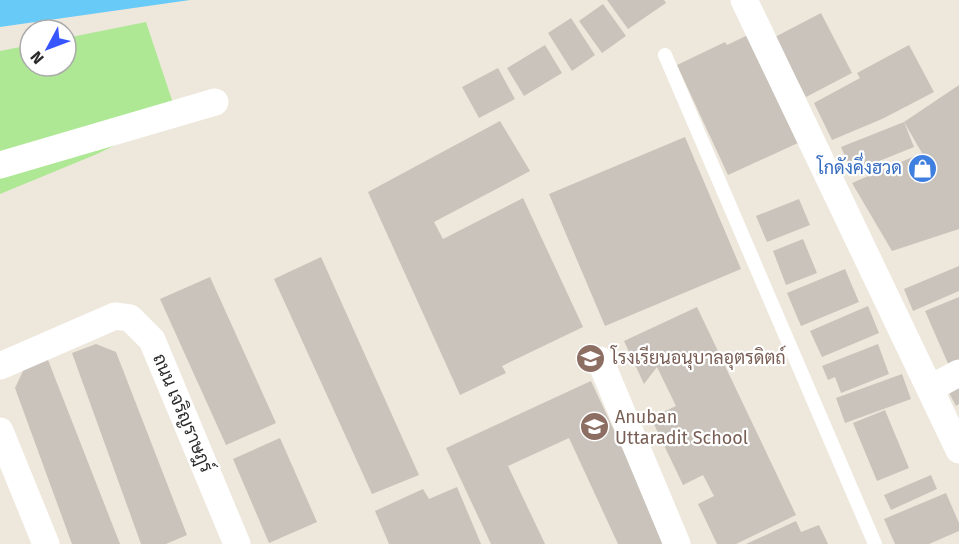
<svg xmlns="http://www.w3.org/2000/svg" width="959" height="544" font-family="'Fira Sans',Sarabun,sans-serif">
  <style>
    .green { fill: #aee894 }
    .water { fill: #68cbf7 }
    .building { fill: #c9c3bb }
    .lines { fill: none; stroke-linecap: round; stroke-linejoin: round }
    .lane { stroke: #fff; stroke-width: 14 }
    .street { stroke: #fff; stroke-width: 27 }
    .labels { text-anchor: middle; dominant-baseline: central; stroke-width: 4.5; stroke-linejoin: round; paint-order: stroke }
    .shop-label { font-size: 18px; fill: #366cbe; stroke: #fff; text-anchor: end }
    .education-label { font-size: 18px; fill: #785e54; stroke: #fff; text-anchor: start }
    .street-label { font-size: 18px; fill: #2b2b2b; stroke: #fff }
  </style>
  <rect width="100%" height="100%" fill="#eee7dc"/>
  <path class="green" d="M146 22 177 115 97 154 0 194V51L30 45V66H66V38Z"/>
  <path class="water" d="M0 0H190L0 27Z"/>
  <path class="building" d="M607 0H664L666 3 628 29Z
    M603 4 626 36 602 53 579 21Z
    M821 13 852 73 806 97 775 37Z
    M571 18 595 55 572 71 548 33Z
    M748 35 798 143 728 175 677 65 725 42 727 45Z
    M545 45 562 73 524 96 507 68Z
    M909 45 934 92 882 119 832 140 814 103 860 78 857 73Z
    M498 68 515 99 479 118 462 87Z
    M959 85V229L892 251 852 183 922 153 904 122 914 147 852 172 841 147 904 122Z
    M500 121 530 171 434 222 443 239 523 198 583 327 502 366 506 373 460 395 368 192Z
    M685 137 741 269 605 326 549 194Z
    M799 199 810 225 767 242 756 216Z
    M803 239 817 273 786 285 773 251Z
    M321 257 419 475 372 494 274 279Z
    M959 266V291L913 311 904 289Z
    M845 269 859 302 801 326 787 293Z
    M210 277 276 423 226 445 160 299Z
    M959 297V364L950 368 925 311Z
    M868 306 879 333 822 357 810 331Z
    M697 307 796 515 736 544H717L698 504 714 496 703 475 683 485 651 418 676 406 657 367 644 384 624 341Z
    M96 344 116 352 187 535 166 544H141L72 353Z
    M878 344 889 374 841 393 835 377 828 380 822 366Z
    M48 360 120 544H72L15 388 24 369Z
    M902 374 911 399 845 423 836 398Z
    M591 381 667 544H618L569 438 508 466 545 544H491L446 448Z
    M959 385V404L956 406 948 391Z
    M885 410 909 468 877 481 853 423Z
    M280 438 317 522 269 543 233 459Z
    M931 475 937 489 891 510 884 495Z
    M457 487 481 544H389L375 511 423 489 429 499Z
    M946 493 959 523V531L929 544H895L884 519Z
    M796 521 801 532 819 525 828 544H746Z"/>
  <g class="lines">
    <path class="lane" d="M665 55 875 544"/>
    <path class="street" d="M744 0 959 450
      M0 165 215 102
      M600 360 677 544
      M0 366 115 316 130 318 152 340 237 544
      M931 388 959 373
      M0 431 46 544"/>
  </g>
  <defs>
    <symbol id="shop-disc" viewBox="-11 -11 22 22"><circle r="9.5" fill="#3f7fe0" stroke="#fff"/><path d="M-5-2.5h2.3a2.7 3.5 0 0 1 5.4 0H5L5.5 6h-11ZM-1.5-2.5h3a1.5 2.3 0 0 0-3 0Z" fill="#fff"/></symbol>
    <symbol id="school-disc" viewBox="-11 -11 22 22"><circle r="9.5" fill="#8d6e63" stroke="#fff"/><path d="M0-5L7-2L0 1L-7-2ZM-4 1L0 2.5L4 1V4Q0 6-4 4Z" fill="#fff"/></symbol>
  </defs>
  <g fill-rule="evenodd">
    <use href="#shop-disc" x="906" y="152" width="33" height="33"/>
    <use href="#school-disc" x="574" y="342" width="33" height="33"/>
    <use href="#school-disc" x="578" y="410" width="33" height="33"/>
  </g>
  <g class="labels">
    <g class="shop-label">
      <text x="902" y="168">โกดังคึ่งฮวด</text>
    </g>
    <g class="education-label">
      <text x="611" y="358">โรงเรียนอนุบาลอุตรดิตถ์</text>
      <text x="615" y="417">Anuban<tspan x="615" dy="21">Uttaradit School</tspan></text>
    </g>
    <g class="street-label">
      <text transform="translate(183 413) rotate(67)">ถนน เจริญราษฎร์</text>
    </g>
  </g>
  <g transform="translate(48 48) rotate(229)"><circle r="28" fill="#ffffff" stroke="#aaaaaa" stroke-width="1.5"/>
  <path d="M0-4.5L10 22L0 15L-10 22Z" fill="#3755ff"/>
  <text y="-9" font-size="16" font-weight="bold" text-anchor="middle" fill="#2b2b2b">N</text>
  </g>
</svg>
